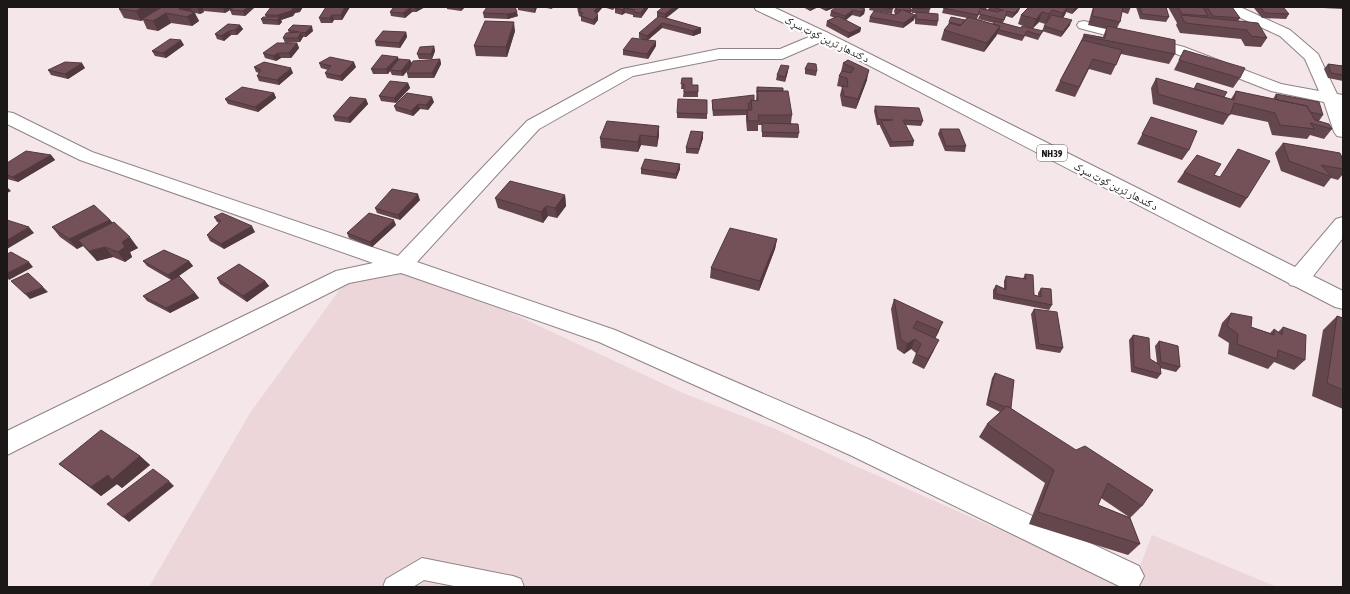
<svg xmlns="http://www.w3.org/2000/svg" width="1350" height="594" font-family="'Asap Condensed','Noto Naskh Arabic',sans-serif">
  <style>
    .built { fill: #ecd6da }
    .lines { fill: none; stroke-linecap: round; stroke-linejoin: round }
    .service-casing { stroke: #8f8385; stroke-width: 2 }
    .minor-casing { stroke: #8f8385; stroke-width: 2 }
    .primary-casing { stroke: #8f8385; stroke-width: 2 }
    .service { fill: #fff; fill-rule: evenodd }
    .minor { fill: #fff; fill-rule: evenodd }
    .primary { fill: #fff; fill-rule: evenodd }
    .wall { fill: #64464d; fill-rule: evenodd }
    .shaded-wall { fill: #51393e }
    .building { fill: #745159; stroke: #51393e }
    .labels { text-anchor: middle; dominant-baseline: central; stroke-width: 4; stroke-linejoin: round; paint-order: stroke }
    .shield { fill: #fff; stroke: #605d5d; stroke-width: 1 }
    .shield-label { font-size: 10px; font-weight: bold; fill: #1c1818 }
    .street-label { font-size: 11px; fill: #1c1818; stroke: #fff }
  </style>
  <rect width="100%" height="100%" fill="#f4e6e9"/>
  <path class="built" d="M386 273 419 274 496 306 683 393 773 428 849 463 1128 587H149L250 413 346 281Z
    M1152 535 1277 587H1132Z"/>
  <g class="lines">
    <defs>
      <path id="service" d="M422 558 513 576 521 579 524 587H459L424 580 413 587H383L386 579Z"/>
      <path id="minor" d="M1221 7H1240L1290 30 1318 54 1337 94 1343 95V137L1337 136 1334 132 1324 102 1271 91 1174 53 1079 28 1077 25 1079 22 1084 21 1184 47 1281 84 1319 91 1305 59 1280 36 1223 10Z
        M823 31 828 33 831 36 828 39 782 59H719L633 76 539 129 417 262 615 330 868 439 1139 566 1144 576 1139 586H1119L850 455 599 342 401 273 349 283 7 455V431L336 271 373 263 80 160 7 124V112L13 113 92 152 398 256 527 121 622 69 719 49H780Z
        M1343 217V238L1306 285 1298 287 1290 285 1287 279 1290 273 1336 219Z"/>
      <path id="primary" d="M754 7H773L828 33 1343 291V309L1335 307 818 39 756 10Z"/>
    </defs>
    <use href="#service" class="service-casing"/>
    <use href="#minor" class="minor-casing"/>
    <use href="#primary" class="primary-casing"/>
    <use href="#service" class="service"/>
    <use href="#minor" class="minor"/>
    <use href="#primary" class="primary"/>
  </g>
  <path class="wall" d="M122 7H255L245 16 232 15 230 10 231 9 225 13 204 11 203 10 204 12 200 14 195 13 199 21 192 26 171 23 158 31 147 29 143 20 141 21 124 18 119 9Z
    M326 7H350L342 20H334L332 23H321L319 18Z
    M394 7H425L416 12H412L405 18 391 16 390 12Z
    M447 7H465L461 11 447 9Z
    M487 7 518 16 508 19 484 18 483 13Z
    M518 7H537L535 13 518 10Z
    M541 7H553L552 9Z
    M577 7 602 8 597 14 598 15V20L594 25 581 21V17L579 16Z
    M603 7H649L641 18 633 17V15L625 13 622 15 615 13V8L613 10Z
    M680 7 666 18 701 28V33L693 36 662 28 647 40 656 46 648 59 623 55V50L644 40 639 38V33L658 17H657V12Z
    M803 7H818L810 11Z
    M820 7H836L826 11 820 8Z
    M870 7H893L892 14 869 10Z
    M894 7H910L912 11 911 13 915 15 916 13H912V7H930V9L929 13 938 21 937 26 915 24V17L914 20 903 28 869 22 870 17 895 15 894 11 895 8Z
    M944 7H988L986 9 988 10 989 7H1021L1020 8 1018 12 1012 18 1006 16 1003 23 1021 28 1043 31 1038 40 1025 36 1022 41 997 34 984 52 941 40 944 30 948 25 949 22 964 21 967 18 942 13ZM981 9 982 10 978 19 994 23 993 24 977 19Z
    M1029 7H1079L1072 14 1066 12 1063 18 1070 25 1061 37 1042 31 1044 26 1049 20 1045 24 1039 22 1032 29 1018 24 1021 15Z
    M1093 7H1131L1128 14 1122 12 1120 22 1117 28 1175 54 1169 64 1121 54 1111 75 1089 69 1075 97 1055 91 1060 81 1080 43 1084 34 1103 37 1106 29 1088 25Z
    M1136 7H1166L1169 17 1166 22 1140 19Z
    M1168 7H1232L1240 18 1238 21 1267 38 1261 47 1245 46 1241 39 1180 33 1176 25 1177 23Z
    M1254 7H1283L1289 14 1286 19 1262 18 1254 8Z
    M1303 7H1343V9Z
    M865 9 864 14 860 17 852 15 845 20 861 28 860 32 848 38 826 26 827 21 835 18 830 16 831 11Z
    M300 12 295 13 293 16 281 20 282 22 279 25 263 24 261 19 266 17 265 15Z
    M240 25 243 29 237 35H231L224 41 217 39 215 34Z
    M288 30 313 31 306 37H303L300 42 285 43 283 38 289 33Z
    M515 31 507 57 476 56 474 46Z
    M406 32 407 37 400 48 376 46 375 41Z
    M297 43 299 48 291 58H281L276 61 265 58 263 53Z
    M184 45 166 58 155 56 152 51Z
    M434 46 435 51 432 59H419L417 54Z
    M1184 50 1240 78 1233 88 1174 70Z
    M398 57 399 60H410L412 63 440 59 441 64 434 78H408L407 73 409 69 403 76 392 75 390 71 388 74H373L371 69Z
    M848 60 867 80 856 109 842 106 840 95 842 87 837 86 839 76 841 72 843 63Z
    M319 63 356 67 342 81 327 78 325 73 328 70 321 68Z
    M1328 64 1343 66V81L1328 78 1324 69Z
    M254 67 293 73 279 85 259 81 257 76 259 73 256 72Z
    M85 68 68 79 51 75 48 70Z
    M805 69 817 71 816 76 805 74Z
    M788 71 785 82 776 80 777 75Z
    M682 78 692 85 698 92V97H683L684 89H681Z
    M1156 78 1194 89 1197 83 1224 97 1231 99 1236 91 1273 99 1276 94 1323 115 1319 121 1332 129 1324 139 1310 135 1307 139 1272 135 1268 122 1230 114 1223 125 1153 104 1151 88Z
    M408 83 410 88 396 103 381 101 379 96Z
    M757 87 783 91 792 115 791 123 799 133 798 138 762 137V125H758V131H747L746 120V115L713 116 712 106V100L756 101Z
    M274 93 276 98 258 112 228 104 225 99Z
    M366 99 368 104 350 123 335 121 333 116Z
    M707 100V119L677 118V113Z
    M434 102 428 110 420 109 413 116 396 111 394 106Z
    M875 106 923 121 921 126 906 125 914 141 913 146 890 147 880 126V125H877L874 111Z
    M1151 117 1189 150 1182 160 1137 144Z
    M659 126V135L657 147 641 145 638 152 601 148 600 138Z
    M940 129 966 146 965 152 945 151 938 134Z
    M703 132V138L698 154 686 153V148Z
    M1283 143 1343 160V174L1338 180 1331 178 1324 187 1281 171 1275 153Z
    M51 155 55 160 18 182 7 179V163Z
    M680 164V169L676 179 641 174V169Z
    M1184 172 1214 175 1247 198 1240 208 1177 182Z
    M565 195 566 206 557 218 548 216 543 223 498 208 495 198Z
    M420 200 400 220 377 213 375 208Z
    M214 217 255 232 224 249 210 241 207 235 219 223 217 222Z
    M110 220 138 248 130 252 132 257 125 262 113 257 97 261 83 246 77 249 60 237 52 227Z
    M396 225 372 247 349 238 347 233Z
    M777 239 775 249 759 291 710 278 711 268Z
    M143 261H189L193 266 179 276 195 293 199 298 170 313 147 301 143 296 171 280 147 266Z
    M1025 274 1034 295 1038 296V293L1041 288 1052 305 1049 310 993 299V290L996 285 1004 288V281L1006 276 1023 279Z
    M217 278 265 281 269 286 247 302 220 284Z
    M894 299 939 331 935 339 934 350 924 369 912 363 916 353 911 349 904 354 897 349 891 309Z
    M1034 309 1063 348 1060 353 1036 349 1031 314Z
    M1231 313 1251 327 1270 333 1274 329 1278 332 1283 327 1305 360 1294 370 1274 362 1268 369 1228 354 1229 343 1218 336 1222 323Z
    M1337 316 1343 318V409L1312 396 1323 330Z
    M1133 335 1150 359 1157 363 1155 346 1159 341 1180 367 1176 372 1160 368 1161 374 1157 379 1131 372 1129 340Z
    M995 373 1011 408 1142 506 1130 518 1140 544 1128 555 1029 524 1045 483 979 437 987 424 1000 412 986 405 992 378ZM1101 498 1129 517 1098 505Z
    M140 456 150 465 122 488 117 484 101 496 59 464Z"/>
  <path class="shaded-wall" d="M143 7H157L158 10 142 19 143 20 141 21 136 11Z
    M182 7H190L193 13 179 9Z
    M197 7H202L204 12 200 14Z
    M225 7H235L225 13 223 8Z
    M248 7H255L245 16 243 11Z
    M297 7H303L300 12 295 13 293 16 281 20 282 22 279 25 277 20 279 18 278 15 293 8Z
    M345 7H350L342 20 341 15Z
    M411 7 412 12 405 18 403 13Z
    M415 7H425L416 12Z
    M460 7H465L461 11Z
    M535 7H537L535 13 534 8Z
    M598 7H602V8L595 16 594 11Z
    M645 7H649L641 18V13Z
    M674 7H680L665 19V14Z
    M811 7H818L810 11Z
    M827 7H836L826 11Z
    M1019 7H1021L1020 8 1018 12 1012 18 1014 13Z
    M1068 7 1065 15 1059 23 1063 13Z
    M1075 7H1079L1072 14Z
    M625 8V13L622 15V10Z
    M865 9 864 14 860 17 861 12Z
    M853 10 852 15 845 21V16Z
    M1052 10 1048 19 1045 24 1049 14Z
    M194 12 199 21 192 26 187 17Z
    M517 12 518 16 508 19 507 14Z
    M1042 12 1039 22 1032 29 1036 19Z
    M166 13 171 23 158 31 153 21Z
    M332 15 334 20 332 23 330 18Z
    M598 15V20L594 25 593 20Z
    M915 15 914 20 903 28 904 23Z
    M1072 20 1070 25 1061 37 1063 32Z
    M514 22 515 31 507 57 506 47Z
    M662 23V28L647 41V36Z
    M240 25 243 29 237 35 235 30Z
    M312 26 313 31 306 37 305 33Z
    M1000 26 997 35 984 52 987 43Z
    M701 28V33L693 36V31Z
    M861 28 860 32 848 38 849 33Z
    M229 31 231 35 224 41 221 36Z
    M301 32 303 37 300 42 298 38Z
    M406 32 407 37 400 48 399 43Z
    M181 40 184 45 166 58 163 53Z
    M656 41V46L648 59 647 54Z
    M297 43 299 48 291 58 289 53Z
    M434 46 435 51 432 59 431 54Z
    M278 53 281 58 276 61 273 56Z
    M398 57 399 62 390 70V71L388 74 386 69Z
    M440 59 441 64 434 78 432 73Z
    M410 60 412 65 403 76 401 71Z
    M354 62 356 67 342 81 340 76Z
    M82 63 85 68 68 79 65 74Z
    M789 66 788 71 785 82V77Z
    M291 68 293 73 279 85 277 80Z
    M869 70 867 80 856 109 858 99Z
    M408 83 410 88 396 103 394 98Z
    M274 93 276 98 258 112 255 107Z
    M432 97 434 102 428 110 426 105Z
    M366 99 368 104 350 123 348 118Z
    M418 104 420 109 413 116 411 111Z
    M659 126V135L657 147V137Z
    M703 132V138L698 154 699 149Z
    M640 135 641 145 638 152V142Z
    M51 155 55 160 18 182 13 177Z
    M680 164V169L676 179V174Z
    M7 187 11 191 7 193Z
    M418 194 420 200 400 220 398 215Z
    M565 195 566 206 557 218 555 208Z
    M546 206 548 216 543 223 541 212Z
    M110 220 118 230 78 240 83 246 77 249 69 239Z
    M394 220 396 225 372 247 370 242Z
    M252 226 255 232 224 249 221 244Z
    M29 227 34 233 7 249V240Z
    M130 237 138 248 130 252 132 257 125 262 118 252 122 242Z
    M777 239 775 249 759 291 760 281Z
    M105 247 113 257 97 261 89 251Z
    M189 261 193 266 172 280 168 275Z
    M29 262 33 267 9 280 7 277V273Z
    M265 281 269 286 247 302 243 296Z
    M43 287 48 292 30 299 25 294Z
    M195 293 199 298 170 313 166 308Z
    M943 322 939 331 934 340 938 330Z
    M915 339 911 349 904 354 907 344Z
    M939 340 934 350 924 369 928 359Z
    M140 456 150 465 122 488 117 484 101 496 91 487 108 475Z
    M169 481 174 486 129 522 123 517Z"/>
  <path class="building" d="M122 7H143L136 11 119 9Z
    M162 7H182L179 9 194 12 187 17 166 13 153 21 142 19Z
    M209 7H225L223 8Z
    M234 7H248L243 11 230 10Z
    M271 7H297L293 8 291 11 278 15H265Z
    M326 7H345L341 15H332L330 18H319Z
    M394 7H415H411L403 13 390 12Z
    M487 7H515L517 12 507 14 483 13Z
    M577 7H598L594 11 598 15 593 20 581 16 583 13 578 11 581 9Z
    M616 7H645L641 13 633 12 635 10 625 8 622 10 615 8Z
    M663 7H674L665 14 657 12Z
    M836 7H858L865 9 861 12 853 10 845 16 831 11Z
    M881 7H893V9Z
    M896 7H910L912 11 903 10 915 15 904 23 870 17 874 11 895 15 902 10H897Z
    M913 7H930V9L913 8Z
    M944 7H981L978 15 943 8Z
    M994 7H1018L1020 8 1014 13 1007 11 1004 20 979 14 982 9 998 12 1001 10 1004 11Z
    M1029 7H1068L1063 13 1052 10 1049 14 1042 12 1036 19 1021 15Z
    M1094 7H1123L1120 22 1092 16Z
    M1140 7H1166L1169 17 1142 14Z
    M1178 7H1203L1208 16 1182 14Z
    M1207 7H1232L1240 18 1213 16Z
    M1260 7H1283L1289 14 1265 13Z
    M916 12 938 14V21L916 19Z
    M1052 15 1072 20 1063 32 1044 26Z
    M1181 15 1258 23 1267 38 1251 36 1247 30 1185 23Z
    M659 16 701 28 693 31 662 23 647 36 639 33Z
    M838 16 861 28 849 33 827 21Z
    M263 17H280L277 20 261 19Z
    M951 17 965 20 961 25 949 22Z
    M968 17 1000 26 987 43 944 30 950 23 960 26Z
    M485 21 514 22 506 47 474 46Z
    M995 21 1021 28 1022 26 1043 31 1040 35 1027 31 1024 36 999 30 1000 26 993 24Z
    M228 24 240 25 235 30 229 31 221 36 215 34Z
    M293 25 312 26 305 33 301 32 298 38H283L286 33 299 32 288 30Z
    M1107 26 1175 40V54L1084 36V34L1105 38Z
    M383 31 406 32 399 43 375 41Z
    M632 38 656 41 647 54 623 50Z
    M170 39 181 40 163 53 152 51Z
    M1082 40 1122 50 1116 65 1093 59 1079 87 1060 81Z
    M277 43H297L289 53H278L273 56 263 53Z
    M434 46 431 54H417L420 47Z
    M1184 50 1245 68 1240 78 1179 60Z
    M382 55 398 57 386 69H371Z
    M330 57 354 62 340 76 325 73 331 66 319 63Z
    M399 59 410 60 401 71 390 70Z
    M440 59 432 73H407L413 61Z
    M848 60 869 70 858 99 844 96 842 86 848 87 847 78 839 76 842 71 851 73 854 68 843 63Z
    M65 62 82 63 65 74 48 70Z
    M264 62 291 68 277 80 257 76 261 70 254 67Z
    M808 63 816 64 817 71 805 69Z
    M1328 64 1343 66V75L1331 73Z
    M781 65 789 66 785 77 777 75Z
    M682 78H692V85H698V92H684V84H681Z
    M1156 78 1234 100 1236 91 1307 106 1315 120 1329 124 1332 129 1310 123 1315 129 1280 125 1275 113 1234 103 1230 115 1158 94Z
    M390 81 408 83 394 98 379 96Z
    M1197 83 1227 92 1224 97 1194 89Z
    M242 87 274 93 255 107 225 99Z
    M757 87 783 88V91H757V92Z
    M757 91H788L792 115H758L759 121H748L747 110H752L751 100 758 101Z
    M407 93 432 97 426 105 418 104 411 111 394 106Z
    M1276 94 1319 102 1323 115 1310 112 1307 106 1277 100Z
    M754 95V101L751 100V103H748L749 110H713L712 100Z
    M350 97 366 99 348 118 333 116Z
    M678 99 707 100V114L677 113Z
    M875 106 919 108 923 121 903 120 914 141 892 142 881 121 893 120 878 119Z
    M1151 117 1197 131 1189 150 1142 134Z
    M607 121 659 126 657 137 640 135 638 142 600 138Z
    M762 123 798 124 799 133 762 132Z
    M940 129H959L966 146H946Z
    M691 131 703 132 699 149 686 148Z
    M1283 143 1340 153 1343 160V169L1321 165 1332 177 1289 161Z
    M1238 149 1270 161 1247 198 1184 172 1197 155 1221 164 1214 175 1220 177Z
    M26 151 51 155 13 177 7 175V163Z
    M645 159 680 164 676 174 641 169Z
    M510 181 565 195 555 208 546 206 541 212 495 198Z
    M392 189 418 194 398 215 375 208Z
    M94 205 110 220 69 239 52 227Z
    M222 213 252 226 221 244 207 235 221 221 214 217Z
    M369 213 394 220 370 242 347 233Z
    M7 220 29 227 7 240Z
    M114 222 130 237 122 242 125 247 118 252 105 247 89 251 78 240Z
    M730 228 777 239 760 281 711 268Z
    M164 250 189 261 168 275 143 261Z
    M11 252 29 262 7 273V254Z
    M239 264 265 281 243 296 217 278Z
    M28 273 43 287 25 294 11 281Z
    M1025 274 1033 275 1034 295 1041 297V288L1051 289 1052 305 996 294V285L1006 290V276L1026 279Z
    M179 276 195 293 166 308 143 296Z
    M894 299 943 322 938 330 917 321 913 328 939 340 928 359 916 354 921 344 915 339 907 344 901 339Z
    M1034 309 1057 312 1063 348 1039 344Z
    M1231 313 1252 317 1251 327 1274 335V329L1282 335 1283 327 1306 335 1305 360 1278 350 1277 359 1237 344 1238 334 1227 326Z
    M1337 316 1343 318V390L1327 383Z
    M1133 335 1149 338 1150 359 1160 365 1161 374 1134 367Z
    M1159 341 1178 346 1180 367 1161 362Z
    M995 373 1014 380 1011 408 1007 406 1005 407 988 400Z
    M1007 406 1076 450 1085 446 1153 490 1142 506 1108 483 1098 505 1130 518 1140 544 1038 512 1054 470 987 424Z
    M101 430 140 456 112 480 108 475 91 487 59 464Z
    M153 469 169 481 123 517 107 504Z"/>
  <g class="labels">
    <rect class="shield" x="1037" y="145" width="30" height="16" rx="3"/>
    <g class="shield-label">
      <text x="1052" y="153">NH39</text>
    </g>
    <g class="street-label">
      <text transform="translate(827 39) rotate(26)">د کندهار ترين کوټ سړک</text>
      <text transform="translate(1116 186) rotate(27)">د کندهار ترين کوټ سړک</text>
    </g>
  </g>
  <rect width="1350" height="594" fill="none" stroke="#1c1818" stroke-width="16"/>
</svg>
